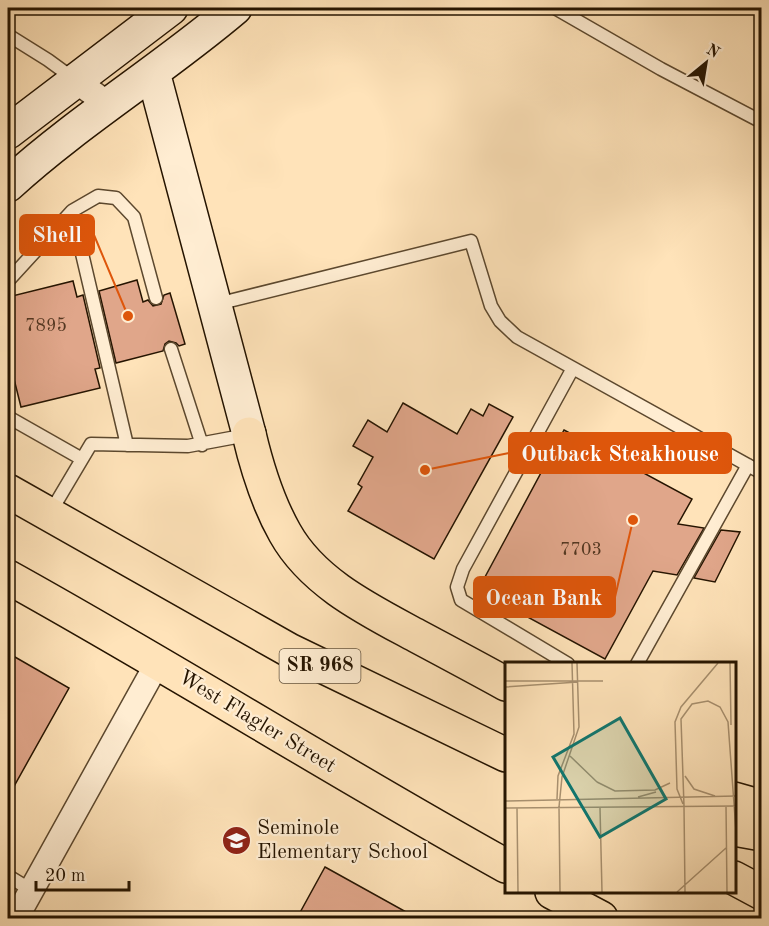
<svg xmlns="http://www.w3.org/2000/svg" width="769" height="926" font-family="'Old Standard TT',serif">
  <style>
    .building { fill: #e0a68a; stroke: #251400; stroke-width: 1.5 }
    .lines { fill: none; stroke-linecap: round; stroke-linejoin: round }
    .lane-casing { stroke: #5c482e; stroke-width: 15 }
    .street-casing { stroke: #5c482e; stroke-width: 27 }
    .secondary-casing { stroke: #251400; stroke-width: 36 }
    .primary-casing { stroke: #251400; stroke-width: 36 }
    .highway-casing { stroke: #251400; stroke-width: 36 }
    .path { stroke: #251400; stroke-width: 4; stroke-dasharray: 1.5 3; stroke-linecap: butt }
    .lane { stroke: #ffedd2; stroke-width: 12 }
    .street { stroke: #ffedd2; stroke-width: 24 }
    .secondary { stroke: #ffedd2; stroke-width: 33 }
    .primary { stroke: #ffe3b9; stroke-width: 33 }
    .highway { stroke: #ffe3b9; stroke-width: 33 }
    .labels { text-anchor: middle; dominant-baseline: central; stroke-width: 4.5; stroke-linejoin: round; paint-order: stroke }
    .number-label { font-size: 18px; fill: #543822 }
    .shield { fill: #ffedd2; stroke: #66553f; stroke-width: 1.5 }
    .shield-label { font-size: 20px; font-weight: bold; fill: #251400 }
    .street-label { font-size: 21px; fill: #251400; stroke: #ffedd2 }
    .poi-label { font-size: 21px; fill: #251400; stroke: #ffedd2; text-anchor: start }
    .inset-road { fill: none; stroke: #a8906f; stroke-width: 1.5 }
    .view { fill: #0f766e; fill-opacity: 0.15; stroke: #0f766e; stroke-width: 3 }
    .inset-edge { fill: none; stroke: #251400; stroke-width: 3 }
    .leader { fill: none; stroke: #de560b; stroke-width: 2 }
    .callout-dot { fill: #de560b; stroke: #ffedd2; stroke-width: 2 }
    .callout { fill: #de560b; stroke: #de560b; stroke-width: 2 }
    .callout-label { font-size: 22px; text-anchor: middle; font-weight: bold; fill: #fff }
  </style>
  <rect width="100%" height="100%" fill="#ffe3b9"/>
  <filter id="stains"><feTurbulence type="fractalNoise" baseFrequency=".00333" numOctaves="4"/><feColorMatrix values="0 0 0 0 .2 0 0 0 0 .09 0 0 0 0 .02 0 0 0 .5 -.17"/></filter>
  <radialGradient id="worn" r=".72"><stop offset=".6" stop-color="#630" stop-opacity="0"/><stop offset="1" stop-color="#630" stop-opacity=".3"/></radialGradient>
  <path class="building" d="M137 280 143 302 148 300 153 306 161 304 164 295 170 293 185 344 179 346 176 343 169 341 165 344 163 351 116 363 99 291Z
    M73 281 77 297 83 295 100 368 95 369 100 388 21 407 8 355V297Z
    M403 403 457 434 471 409 483 416 489 404 513 417 434 559 348 511 362 487 358 484 373 457 353 446 368 420 387 432Z
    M564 430 692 499 678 524 704 528 677 575 653 571 605 659 478 590Z
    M721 530 740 532 715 582 694 578Z
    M8 653 69 688 8 797Z
    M325 867 417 918H297Z"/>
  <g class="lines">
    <defs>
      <path id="lane" d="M555 8 661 69 762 122
        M8 35 48 60 74 79
        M72 211 98 196 116 198 134 217 156 298
        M8 281 72 211 127 445
        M217 304 471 241 491 306 500 321 517 337 762 473
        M171 349 202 445
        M8 417 82 459
        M50 513 91 444 188 446 247 435
        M568 664 461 600 457 587 463 569 573 368
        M637 664 748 465
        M8 876 31 890"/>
      <path id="street" d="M75 80 109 105
        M16 918 158 662"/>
      <path id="secondary" d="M153 72 249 434
        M8 132 171 8
        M8 185C78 121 162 70 235 8"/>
      <path id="primary" d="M8 491 289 650 506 755
        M8 577C176 670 338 773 506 866
        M734 878 762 893
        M552 892 601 918"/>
      <path id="highway" d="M249 434C257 468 268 503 285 533 313 583 369 610 417 636 447 652 477 668 506 684
        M734 799 762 807
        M734 829 762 834"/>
    </defs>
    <use href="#lane" class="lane-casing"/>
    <use href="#street" class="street-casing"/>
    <use href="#secondary" class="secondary-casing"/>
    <use href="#primary" class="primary-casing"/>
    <use href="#highway" class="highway-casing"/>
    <path class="path" d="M490 8 494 10"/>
    <use href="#lane" class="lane"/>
    <use href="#street" class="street"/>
    <use href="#secondary" class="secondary"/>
    <use href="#primary" class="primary"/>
    <use href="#highway" class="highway"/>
  </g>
  <defs>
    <symbol id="school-disc" viewBox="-11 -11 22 22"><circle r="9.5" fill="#8f2418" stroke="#ffedd2"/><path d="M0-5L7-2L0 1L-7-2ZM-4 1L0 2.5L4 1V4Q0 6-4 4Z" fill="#fff"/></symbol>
  </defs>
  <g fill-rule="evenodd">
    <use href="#school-disc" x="220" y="824" width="33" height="33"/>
  </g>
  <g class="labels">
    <g class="number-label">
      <text x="46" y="326">7895</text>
      <text x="581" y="550">7703</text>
    </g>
    <rect class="shield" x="279.5" y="649" width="81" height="34" rx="4.5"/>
    <g class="shield-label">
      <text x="320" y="666">SR 968</text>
    </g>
    <g class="street-label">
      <text transform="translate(257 722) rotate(31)">West Flagler Street</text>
    </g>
    <g class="poi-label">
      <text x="257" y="828">Seminole<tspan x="257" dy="24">Elementary School</tspan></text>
    </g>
  </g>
  <g transform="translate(505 662)">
    <rect width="231" height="231" fill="#ffe3b9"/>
    <path class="inset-road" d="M225 1 226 63M0 19H98M0 25 73 20M65 94 92 120M180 114 189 127 210 134M92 120 110 129 150 128 165 121M133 135 151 130M52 137 53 114 69 72 67 1M0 139 231 134M178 142 172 127 170 60 176 45 213 1M179 144 176 57 187 42 203 39 215 45 223 60 231 169M221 144 222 230M179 145 180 230M0 146 231 144M12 146 13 230M95 146 97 230M55 230 54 145 57 115 74 65 72 1M172 230 221 186"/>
    <path class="view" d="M115 56 161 137 95 175 48 95Z"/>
    <rect width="231" height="231" class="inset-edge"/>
  </g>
  <path class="leader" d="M128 316L94 235M425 470L509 453M633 520L615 597"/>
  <g class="callout-dot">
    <circle cx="128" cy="316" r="6"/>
    <circle cx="425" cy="470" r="6"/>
    <circle cx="633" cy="520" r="6"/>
  </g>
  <g class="callout">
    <rect x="20" y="215" width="74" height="40" rx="6"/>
    <rect x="509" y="433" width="222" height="40" rx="6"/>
    <rect x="474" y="577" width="141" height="40" rx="6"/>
  </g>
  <g class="callout-label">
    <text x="57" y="242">Shell</text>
    <text x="620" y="461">Outback Steakhouse</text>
    <text x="544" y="605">Ocean Bank</text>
  </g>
  <rect width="769" height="926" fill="none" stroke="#ffe3b9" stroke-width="30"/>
  <rect x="9" y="9" width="751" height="908" fill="none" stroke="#251400" stroke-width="3"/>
  <rect x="15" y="15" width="739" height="896" fill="none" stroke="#251400" stroke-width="1.5"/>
  <g transform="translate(706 63) rotate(30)" stroke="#ffedd2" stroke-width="4.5" paint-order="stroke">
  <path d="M0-4.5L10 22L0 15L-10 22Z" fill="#251400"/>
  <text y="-9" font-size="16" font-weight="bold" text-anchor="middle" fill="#251400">N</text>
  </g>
  <path d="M36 881v9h93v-9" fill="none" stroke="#251400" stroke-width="3"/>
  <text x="45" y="881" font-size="18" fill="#251400" stroke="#ffedd2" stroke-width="4.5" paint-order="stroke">20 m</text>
  <rect width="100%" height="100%" filter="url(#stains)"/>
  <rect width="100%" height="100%" fill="url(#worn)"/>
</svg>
